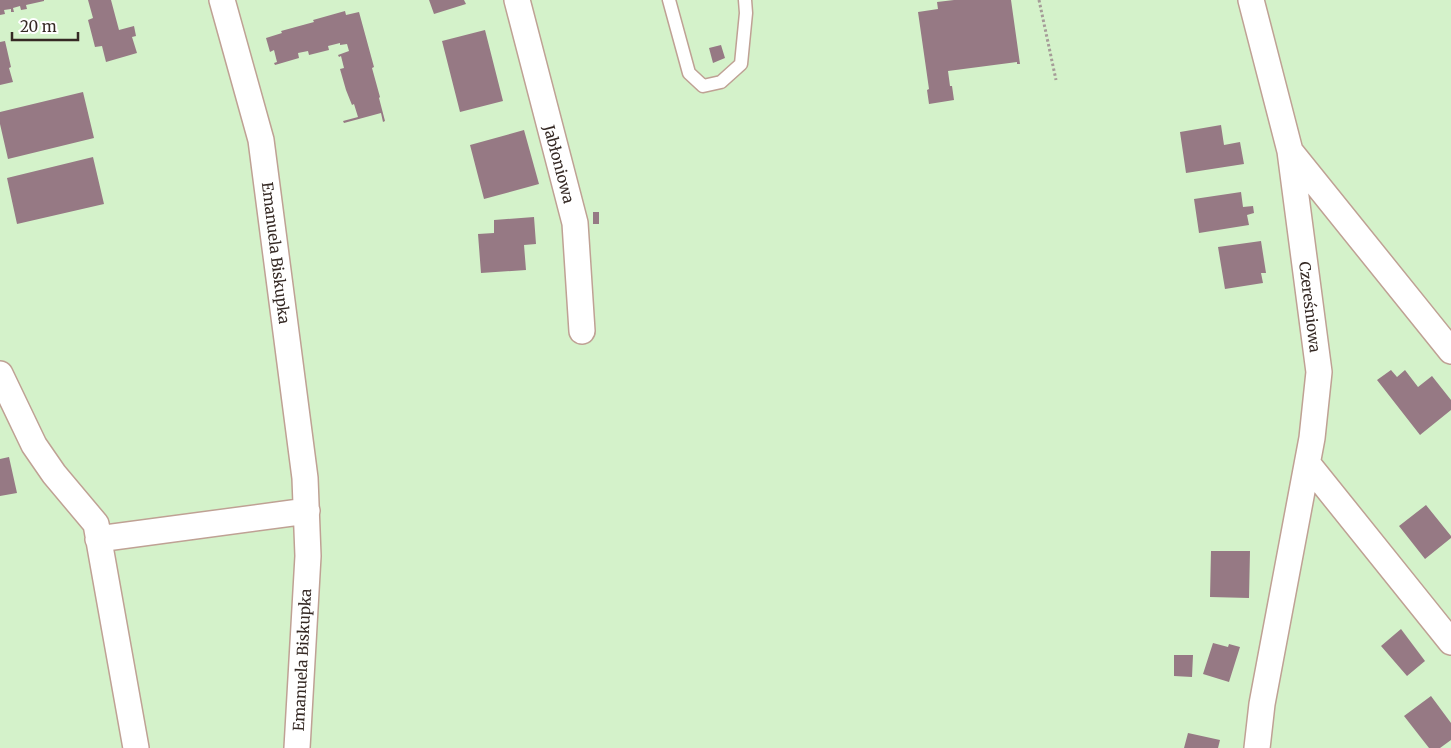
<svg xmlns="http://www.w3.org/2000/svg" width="1451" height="748" font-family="Merriweather,serif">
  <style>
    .green { fill: #d4f2ca }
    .building { fill: #967984 }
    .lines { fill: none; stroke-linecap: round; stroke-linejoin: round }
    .lane-casing { stroke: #bfa194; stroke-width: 15 }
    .street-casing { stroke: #bfa194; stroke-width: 28 }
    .path { stroke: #a59c98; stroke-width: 3; stroke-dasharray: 2.5 2.5; stroke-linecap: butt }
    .lane { stroke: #fff; stroke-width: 12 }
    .street { stroke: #fff; stroke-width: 25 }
    .labels { text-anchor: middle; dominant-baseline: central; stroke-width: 4.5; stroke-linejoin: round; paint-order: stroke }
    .street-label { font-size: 15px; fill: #352924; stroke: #fff }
  </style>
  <rect width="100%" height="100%" fill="#fef7f4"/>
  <path class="green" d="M0 0H1451V748H0Z"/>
  <path class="building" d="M0 0H44V1L26 5 27 9 21 10 20 6 13 8 14 12H11V9L4 10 5 14 0 15Z
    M88 0H111L119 30 134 26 136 36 132 37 137 53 106 62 102 46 95 47 88 20 93 18Z
    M429 0H464L466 4 434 14Z
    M954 0H1011L1020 64H1017V62L948 71 950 86H952L954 100 929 104 927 90 929 89 918 12 938 9 937 2Z
    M345 11 346 15 359 12 374 67 372 68 380 97 379 98 385 121 383 122 381 113 344 123 343 121 358 117 354 104 352 105 346 90 340 69 344 68 341 56 339 57 338 55 349 51 347 44 340 45V43L328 46 329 50 309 55 308 51 298 53 299 58 275 65 274 63 277 62 274 50 270 52 266 38 282 33 281 31 314 22 313 20Z
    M485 30 503 101 460 112 442 41Z
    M5 41 11 67 9 68 13 82 0 85V42Z
    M721 45 725 58 713 63 709 48Z
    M83 92 94 138 8 159 0 124V112Z
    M1221 125 1224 145 1240 142 1244 164 1186 173 1180 132Z
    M524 130 539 184 484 199 470 145Z
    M93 157 104 204 17 224 7 178Z
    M1241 192 1243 207 1253 206 1254 213 1247 215 1249 225 1199 233 1194 199Z
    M593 212H599V224H593Z
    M534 217 536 244 524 245 526 270 481 273 478 234 494 233V220Z
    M1261 241 1266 273H1261L1263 283 1225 289 1218 247Z
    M1391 370 1397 377 1405 370 1418 387 1432 376 1451 400V410L1420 435 1377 380Z
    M9 457 17 493 0 496V459Z
    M1426 505 1451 536V538L1425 559 1399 526Z
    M1211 551H1250L1249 598 1210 597Z
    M1401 629 1425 661 1407 676 1381 646Z
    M1213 643 1228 647 1229 644 1240 647 1229 682 1203 674Z
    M1174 655H1193L1192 677 1174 676Z
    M1431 696 1451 723V740L1440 748H1429L1404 716Z
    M1188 733 1220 740 1218 748H1184Z"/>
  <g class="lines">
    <defs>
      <path id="lane" d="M669 0 689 73 703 86 721 82 741 64 746 13 745 0"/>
      <path id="street" d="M222 0 261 140 305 478 308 556 297 748
        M517 0 575 223 582 331
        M1251 0 1290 151 1319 372 1312 438 1262 704 1257 748
        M1290 151 1451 351
        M0 374 34 445 54 474 96 524 136 748
        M1308 464 1451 642
        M98 539 307 511"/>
    </defs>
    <use href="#lane" class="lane-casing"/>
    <use href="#street" class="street-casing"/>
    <path class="path" d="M1039 0 1056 80"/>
    <use href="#lane" class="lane"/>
    <use href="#street" class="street"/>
  </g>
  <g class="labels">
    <g class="street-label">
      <text transform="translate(559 164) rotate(75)">Jabłoniowa</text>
      <text transform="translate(276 253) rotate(83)">Emanuela Biskupka</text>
      <text transform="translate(1310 307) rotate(83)">Czereśniowa</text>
      <text transform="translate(302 660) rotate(-87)">Emanuela Biskupka</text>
    </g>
  </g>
  <path d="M12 32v8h66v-8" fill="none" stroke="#352924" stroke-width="2.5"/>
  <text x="20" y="32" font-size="15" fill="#352924" stroke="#ffffff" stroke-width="4" paint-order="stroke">20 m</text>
</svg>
